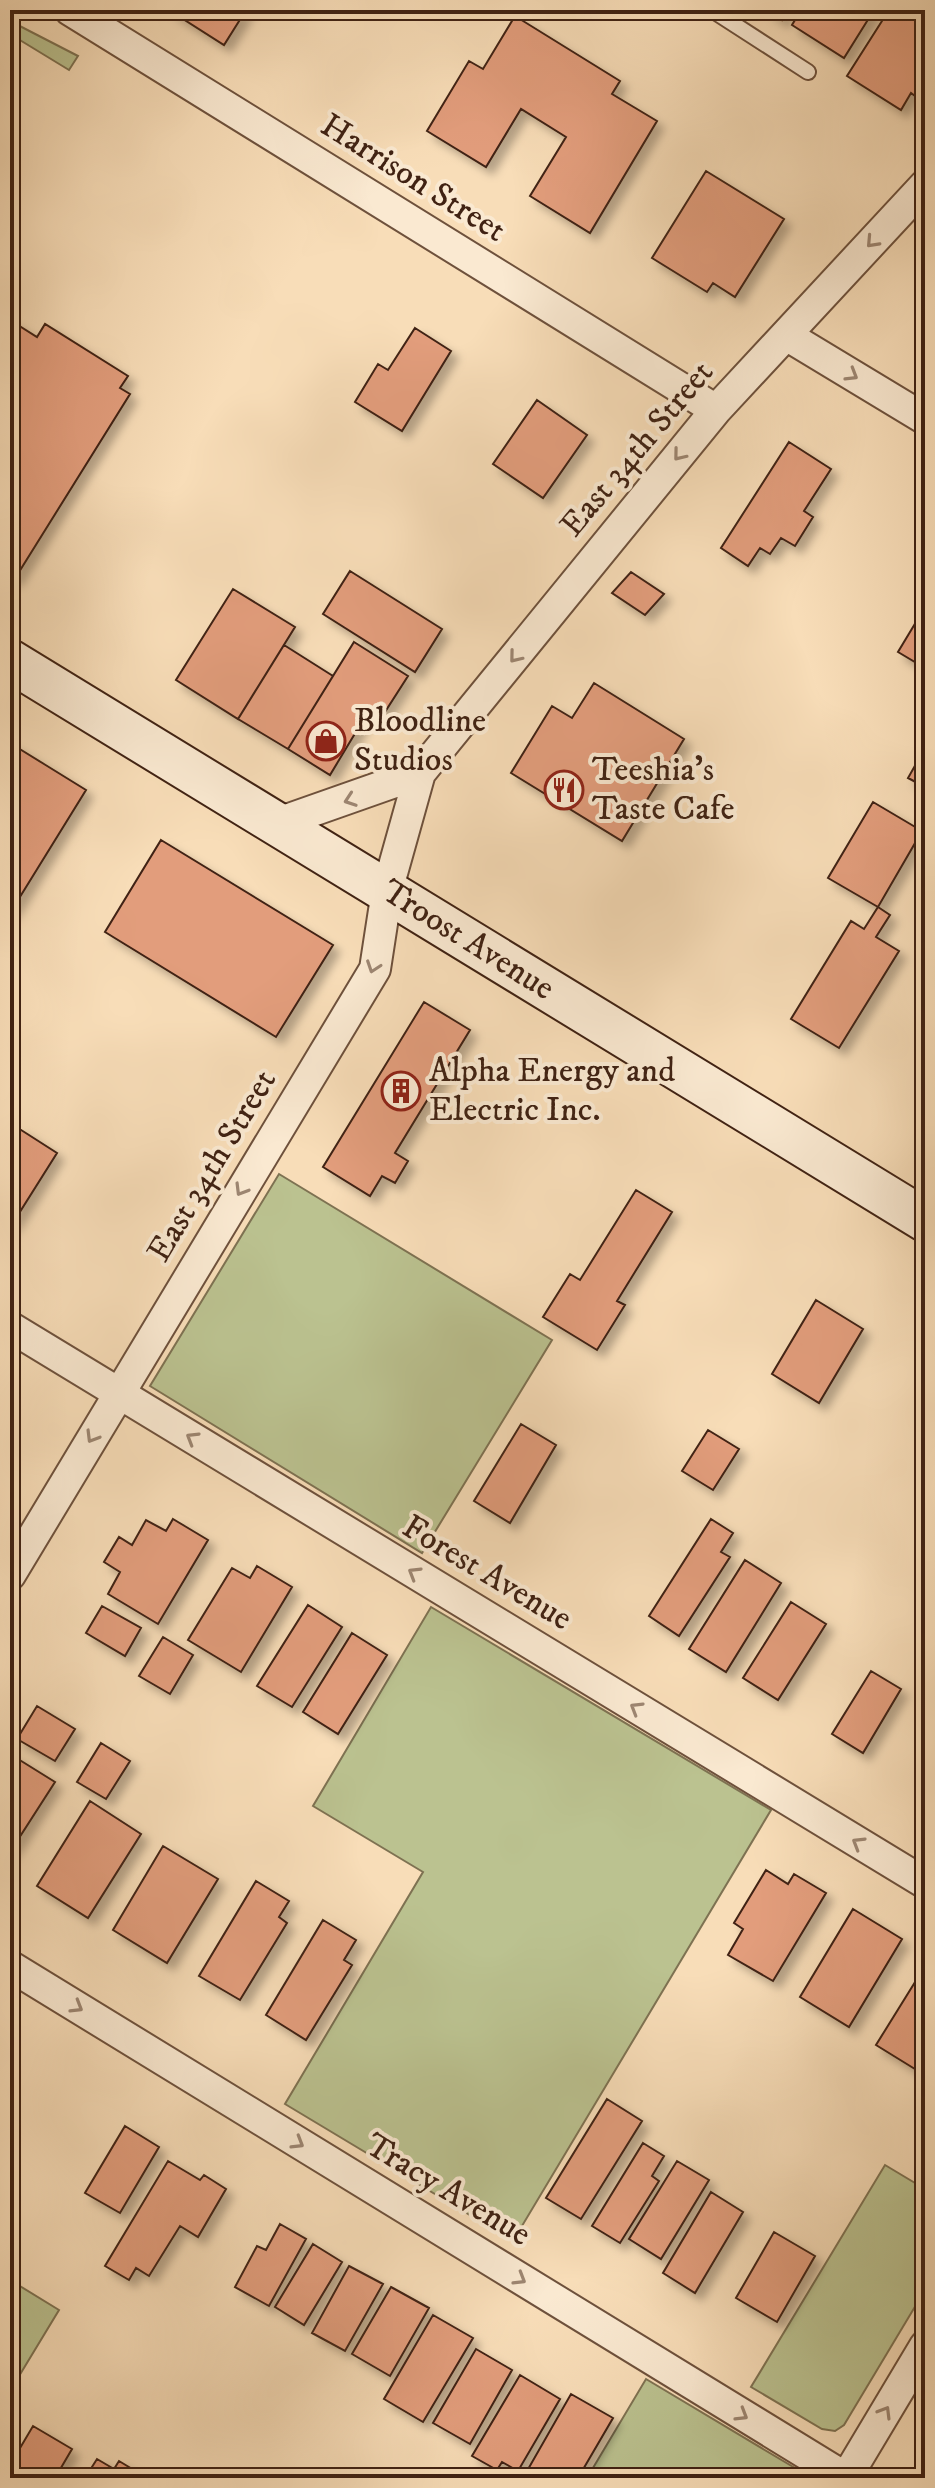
<svg xmlns="http://www.w3.org/2000/svg" width="935" height="2488" font-family="'IM FELL DW Pica',serif">
  <style>
    .green { fill: #bbc290; stroke: #7e7252; stroke-width: 2 }
    .building { fill: #e29d7c; stroke: #402213; stroke-width: 2; filter: url(#shadow) }
    .lines { fill: none; stroke-linecap: round; stroke-linejoin: round }
    .lane-casing { stroke: #6e513c; stroke-width: 18 }
    .street-casing { stroke: #6e513c; stroke-width: 34 }
    .secondary-casing { stroke: #402213; stroke-width: 46 }
    .lane { stroke: #fae9d1; stroke-width: 14 }
    .street { stroke: #fae9d1; stroke-width: 30 }
    .secondary { stroke: #fae9d1; stroke-width: 42 }
    .oneway { stroke: #9d8672 }
    .labels { text-anchor: middle; dominant-baseline: central; stroke-width: 8; stroke-linejoin: round; paint-order: stroke }
    .street-label { font-size: 34px; fill: #402213; stroke: #fae9d1 }
    .poi-label { font-size: 34px; fill: #402213; stroke: #fae9d1; text-anchor: start }
  </style>
  <defs>
    <filter id="shadow"><feDropShadow dx="7" dy="7" stdDeviation="4" flood-color="#0004"/></filter>
  </defs>
  <rect width="100%" height="100%" fill="#f8ddb8"/>
  <filter id="stains"><feTurbulence type="fractalNoise" baseFrequency=".0025" numOctaves="4"/><feColorMatrix values="0 0 0 0 .2 0 0 0 0 .09 0 0 0 0 .02 0 0 0 .5 -.17"/></filter>
  <radialGradient id="worn" r=".72"><stop offset=".6" stop-color="#630" stop-opacity="0"/><stop offset="1" stop-color="#630" stop-opacity=".3"/></radialGradient>
  <path class="green" d="M10 21 78 56 69 70 10 34Z
    M279 1174 552 1340 422 1553 150 1386Z
    M431 1607 771 1810 513 2241 285 2104 423 1872 313 1806Z
    M885 2165 925 2189V2290L844 2425 835 2431 822 2429 751 2387Z
    M10 2280 59 2310 10 2391Z
    M646 2379 805 2474 808 2478H587Z"/>
  <path class="building" d="M169 10H246L224 45Z
    M766 10H788L782 20Z
    M801 10H874L844 58 792 25Z
    M889 10H925V90L919 99 911 93 901 110 847 76Z
    M515 16 620 81 612 94 657 121 590 233 530 196 566 137 521 109 486 167 427 131 469 61 483 69Z
    M706 171 784 219 735 297 713 283 707 292 652 258Z
    M10 320 37 337 45 324 128 376 120 388 130 394 14 580 10 577Z
    M415 328 451 351 402 431 355 402 378 364 388 370Z
    M537 400 587 435 543 498 493 464Z
    M789 442 831 469 804 511 813 517 795 546 781 538 770 554 760 548 748 566 721 548Z
    M350 571 442 629 415 672 323 614Z
    M631 572 664 594 645 615 612 593Z
    M233 589 295 627 238 719 176 680Z
    M925 607V668L898 652Z
    M354 642 408 676 383 715 371 707 330 775 288 749Z
    M284 645 333 676 288 749 238 719Z
    M594 683 684 739 622 841 511 773 552 706 572 718Z
    M10 743 86 790 10 913Z
    M925 748V787L908 778Z
    M873 802 922 831 878 907 828 878Z
    M161 840 333 945 276 1037 105 932Z
    M878 907 890 915 876 937 899 951 839 1048 791 1019 851 921 864 929Z
    M424 1002 470 1030 395 1153 408 1161 395 1183 382 1176 370 1196 323 1167Z
    M18 1128 57 1153 11 1226 10 1141Z
    M636 1190 672 1212 617 1301 625 1305 597 1350 543 1317 570 1274 580 1280Z
    M816 1300 863 1329 819 1403 772 1374Z
    M521 1424 556 1445 510 1523 474 1501Z
    M708 1430 739 1449 713 1490 682 1471Z
    M173 1519 208 1540 158 1624 108 1594 120 1572 104 1562 119 1537 132 1545 146 1520 166 1531Z
    M711 1519 733 1533 721 1552 730 1557 679 1636 649 1616Z
    M745 1560 781 1583 726 1672 689 1649Z
    M257 1566 292 1587 241 1672 188 1640 232 1568 250 1578Z
    M791 1602 826 1624 778 1700 743 1678Z
    M308 1605 342 1627 292 1707 257 1686Z
    M102 1606 141 1628 125 1656 86 1633Z
    M352 1633 387 1655 338 1734 303 1712Z
    M163 1637 193 1655 170 1694 139 1676Z
    M871 1671 901 1689 863 1753 832 1734Z
    M37 1706 75 1729 55 1761 17 1739Z
    M101 1743 130 1761 106 1799 77 1782Z
    M10 1754 55 1782 10 1852Z
    M925 1775V1793L917 1788Z
    M90 1801 141 1834 88 1918 37 1886Z
    M163 1846 218 1879 167 1963 113 1930Z
    M766 1870 788 1884 794 1874 826 1893 773 1981 728 1955 743 1929 734 1923Z
    M256 1881 289 1901 279 1917 287 1923 240 2000 199 1976Z
    M853 1909 902 1939 849 2027 800 1997Z
    M323 1920 356 1940 344 1960 352 1965 306 2040 266 2015Z
    M925 1966V2071L923 2074 876 2045Z
    M607 2099 642 2121 581 2219 546 2198Z
    M125 2126 159 2147 120 2213 85 2193Z
    M643 2143 664 2156 652 2176 659 2181 620 2243 592 2226Z
    M168 2161 200 2180 204 2175 226 2189 198 2237 180 2226 149 2276 136 2268 129 2280 105 2266Z
    M677 2161 709 2180 661 2259 629 2239Z
    M711 2192 743 2212 695 2293 663 2273Z
    M280 2224 306 2239 269 2306 235 2287 257 2246 266 2250Z
    M774 2232 815 2256 777 2322 736 2298Z
    M313 2244 342 2262 304 2325 275 2307Z
    M349 2266 383 2284 345 2351 312 2333Z
    M391 2287 429 2308 390 2376 352 2354Z
    M433 2315 473 2338 423 2422 384 2399Z
    M476 2349 512 2370 470 2444 433 2423Z
    M520 2375 560 2399 518 2471 502 2462 497 2470 472 2456Z
    M571 2394 613 2418 578 2478H523Z
    M33 2426 72 2449 55 2478H10V2465Z
    M97 2459 114 2469 119 2461 147 2478H85Z"/>
  <g class="lines">
    <defs>
      <path id="lane" d="M712 10 808 72"/>
      <path id="street" d="M70 10 716 410
        M786 335 925 419
        M278 823 420 773
        M10 1327 925 1883
        M10 1575 375 969 387 891 420 773 716 410 925 185
        M10 1966 846 2478 925 2346"/>
      <path id="secondary" d="M10 661 925 1220"/>
    </defs>
    <use href="#lane" class="lane-casing"/>
    <use href="#street" class="street-casing"/>
    <use href="#secondary" class="secondary-casing"/>
    <use href="#lane" class="lane"/>
    <use href="#street" class="street"/>
    <use href="#secondary" class="secondary"/>
  </g>
  <defs><path id="oneway-chevron" d="M-2-3.5L2.5 0L-2 3.5" fill="none" stroke-width="1.6" stroke-linecap="round" stroke-linejoin="round" transform="scale(2)"/></defs>
  <g class="oneway">
    <use href="#oneway-chevron" transform="translate(872 242) rotate(133)"/>
    <use href="#oneway-chevron" transform="translate(852 375) rotate(31)"/>
    <use href="#oneway-chevron" transform="translate(679 455) rotate(129)"/>
    <use href="#oneway-chevron" transform="translate(515 657) rotate(129)"/>
    <use href="#oneway-chevron" transform="translate(350 800) rotate(161)"/>
    <use href="#oneway-chevron" transform="translate(373 967) rotate(109)"/>
    <use href="#oneway-chevron" transform="translate(241 1190) rotate(121)"/>
    <use href="#oneway-chevron" transform="translate(92 1437) rotate(121)"/>
    <use href="#oneway-chevron" transform="translate(192 1438) rotate(-149)"/>
    <use href="#oneway-chevron" transform="translate(414 1573) rotate(-149)"/>
    <use href="#oneway-chevron" transform="translate(636 1708) rotate(-149)"/>
    <use href="#oneway-chevron" transform="translate(858 1843) rotate(-149)"/>
    <use href="#oneway-chevron" transform="translate(77 2007) rotate(31)"/>
    <use href="#oneway-chevron" transform="translate(298 2143) rotate(31)"/>
    <use href="#oneway-chevron" transform="translate(520 2279) rotate(31)"/>
    <use href="#oneway-chevron" transform="translate(885 2412) rotate(-59)"/>
    <use href="#oneway-chevron" transform="translate(742 2415) rotate(31)"/>
  </g>
  <defs>
    <symbol id="shop-ring" viewBox="-11 -11 22 22"><circle r="9.5" fill="#fae9d1" stroke="#8f2418" stroke-width="1.5"/><path d="M-5-2.5h2.3a2.7 3.5 0 0 1 5.4 0H5L5.5 6h-11ZM-1.5-2.5h3a1.5 2.3 0 0 0-3 0Z" fill="#8f2418"/></symbol>
    <symbol id="restaurant-ring" viewBox="-11 -11 22 22"><circle r="9.5" fill="#fae9d1" stroke="#8f2418" stroke-width="1.5"/><path d="M-5-6h1v4h1v-4h1v4h1v-4h1v5L-1.5 .5V6h-2V.5L-5-1ZM5-6V6H3V1.5H1.5Q1.5-4 5-6Z" fill="#8f2418"/></symbol>
    <symbol id="building-ring" viewBox="-11 -11 22 22"><circle r="9.5" fill="#fae9d1" stroke="#8f2418" stroke-width="1.5"/><path d="M-4-6H4V6H1V3H-1V6H-4ZM-2.5-4.3h1.7v1.8h-1.7ZM.8-4.3h1.7v1.8H.8ZM-2.5-1h1.7V.8h-1.7ZM.8-1h1.7V.8H.8Z" fill="#8f2418"/></symbol>
  </defs>
  <g fill-rule="evenodd">
    <use href="#shop-ring" x="304" y="719" width="44" height="44"/>
    <use href="#restaurant-ring" x="542" y="768" width="44" height="44"/>
    <use href="#building-ring" x="379" y="1069" width="44" height="44"/>
  </g>
  <g class="labels">
    <g class="street-label">
      <text transform="translate(413 178) rotate(32)">Harrison Street</text>
      <text transform="translate(637 449) rotate(-50)">East 34th Street</text>
      <text transform="translate(468 940) rotate(32)">Troost Avenue</text>
      <text transform="translate(212 1166) rotate(-59)">East 34th Street</text>
      <text transform="translate(487 1573) rotate(31)">Forest Avenue</text>
      <text transform="translate(448 2190) rotate(31)">Tracy Avenue</text>
    </g>
    <g class="poi-label">
      <text x="354" y="721">Bloodline<tspan x="354" dy="39">Studios</tspan></text>
      <text x="592" y="770">Teeshia's<tspan x="592" dy="39">Taste Cafe</tspan></text>
      <text x="429" y="1071">Alpha Energy and<tspan x="429" dy="39">Electric Inc.</tspan></text>
    </g>
  </g>
  <rect width="935" height="2488" fill="none" stroke="#f8ddb8" stroke-width="40"/>
  <rect x="12" y="12" width="911" height="2464" fill="none" stroke="#402213" stroke-width="4"/>
  <rect x="20" y="20" width="895" height="2448" fill="none" stroke="#402213" stroke-width="2"/>
  <rect width="100%" height="100%" filter="url(#stains)"/>
  <rect width="100%" height="100%" fill="url(#worn)"/>
</svg>
